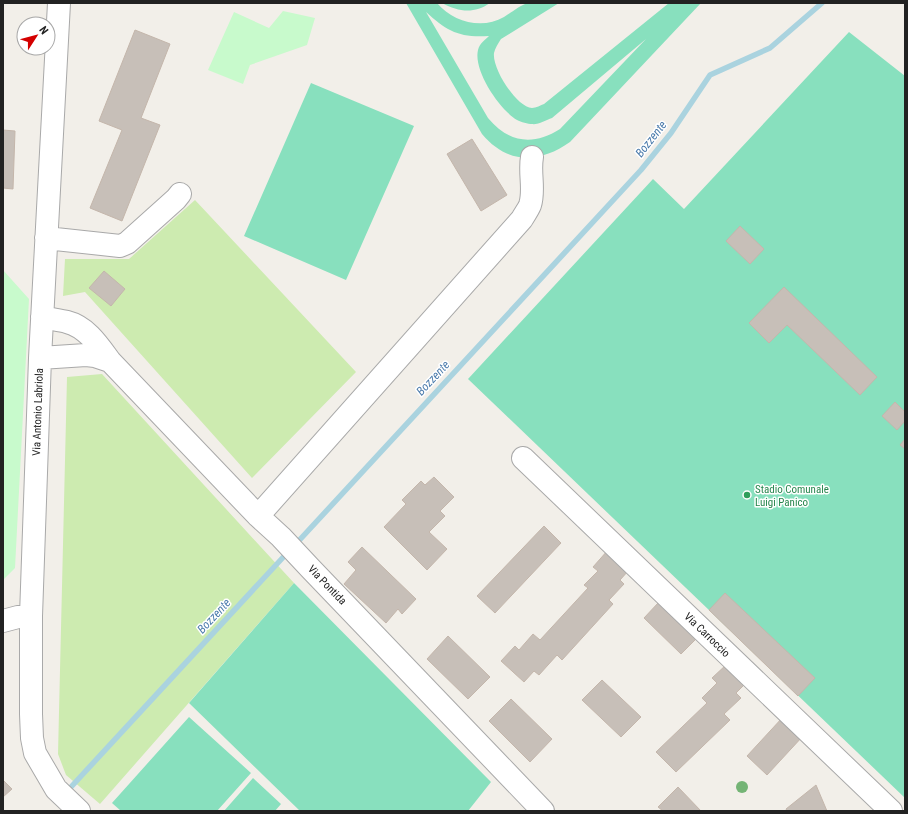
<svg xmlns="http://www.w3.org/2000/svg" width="908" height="814" font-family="'Roboto Condensed',sans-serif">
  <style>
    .grass { fill: #cdebb0 }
    .park { fill: #c8facc }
    .pitch { fill: #88e0be; fill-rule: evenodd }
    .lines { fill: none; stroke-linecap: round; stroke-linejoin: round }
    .stream { stroke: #aad3df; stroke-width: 5.5 }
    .building { fill: #c7bfb8; stroke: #c4b6ab }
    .minor-casing { stroke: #a9a9a9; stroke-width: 24 }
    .minor { stroke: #fff; stroke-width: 22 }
    .tree { fill: #74b475 }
    .leisure-dot { fill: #2e9e5b; stroke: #fff; stroke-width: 1.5 }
    .labels { text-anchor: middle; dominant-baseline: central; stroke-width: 3; stroke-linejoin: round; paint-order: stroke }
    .street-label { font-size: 11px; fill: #222; stroke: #fff }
    .leisure-label { font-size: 11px; fill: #27864d; stroke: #fff; text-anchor: start }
    .water-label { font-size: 12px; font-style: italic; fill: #4a7aab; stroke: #fff }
  </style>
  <rect width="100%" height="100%" fill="#f2efe9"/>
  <path class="grass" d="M195 200 356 372 252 478 85 292 63 296 65 259H129Z
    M102 374 294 583 100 804 66 775 58 754 67 377Z"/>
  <path class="park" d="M283 11 315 18 307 45 250 65 243 84 208 70 234 12 269 28Z
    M3 270 29 299 15 568 3 580Z"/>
  <path class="pitch" d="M406 3H437C453 22 482 30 504 17 511 13 520 5 528 3 536 1 551 3 559 3L501 39C498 44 495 48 494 53 492 68 516 107 532 108 536 108 541 105 544 104L669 3H701L570 142C539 164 507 164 482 134ZM426 12C447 31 459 38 489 36 484 41 480 43 478 50 473 71 500 110 517 120 521 122 528 124 532 124 538 125 546 120 552 118L646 39 560 129C533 146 509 143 488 118Z
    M442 3H490C474 14 459 12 442 3Z
    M849 32 905 76V798L468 379 653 179 684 209Z
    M311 83 414 126 346 280 244 236Z
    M294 583 491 782 468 811H300L189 703Z
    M189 717 251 773 217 811H121L112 803Z
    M253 778 281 804 275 811H224Z"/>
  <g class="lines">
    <path class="stream" d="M294 546 641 170 671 133 710 75 770 48 822 3
      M71 787 288 552"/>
  </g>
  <path class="building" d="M135 30 170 44 141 118 160 125 122 221 90 208 122 130 99 121Z
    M3 130 15 131 13 189 3 188Z
    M472 139 507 195 481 211 447 154Z
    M740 226 764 249 750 264 726 241Z
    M104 271 125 289 111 306 89 288Z
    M784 287 877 377 860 395 787 325 769 343 749 323Z
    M895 402 905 412V421L897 430 882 416Z
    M905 439V449L900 445Z
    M434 477 454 497 440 511 445 516 429 532 447 549 427 570 384 527 406 504 402 500 421 481 425 485Z
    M544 526 561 543 495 613 477 596Z
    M362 547 416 599 402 614 398 609 386 623 344 584 356 570 348 562Z
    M608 550 629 570 620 580 624 584 609 600 613 604 562 660 557 655 539 675 534 671 524 682 501 661 515 646 519 650 533 634 540 640 588 588 584 585 598 571 593 567Z
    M725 593 815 678 798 696 709 610Z
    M659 602 697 638 681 654 644 618Z
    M448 636 490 677 468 699 427 659Z
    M727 664 746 683 736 693 741 698 724 714 730 720 676 772 656 752 707 703 702 698 717 683 712 678Z
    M602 680 641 717 621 737 582 700Z
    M511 699 552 739 530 762 489 721Z
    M783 717 803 736 767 775 747 756Z
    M3 780 12 789 3 797Z
    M816 785 827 811H787L786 809Z
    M678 787 701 811H663L658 807Z"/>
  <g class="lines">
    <defs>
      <path id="minor" d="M59 3 40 358 31 616V714L32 738 35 753 56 789 79 811
        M46 238 120 246 127 243 176 199 180 194
        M42 317C50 319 59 320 67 322 87 327 99 346 110 361L258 516 281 537 310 568 543 811
        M40 358 86 355 95 356 110 361
        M523 458 891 811
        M258 516 522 219C524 215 528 210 530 205 535 190 529 173 532 157
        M3 621 18 617 31 616"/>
    </defs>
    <use href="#minor" class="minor-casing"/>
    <use href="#minor" class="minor"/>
  </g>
  <circle class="tree" cx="742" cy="787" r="6"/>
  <circle class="leisure-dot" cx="747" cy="495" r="4"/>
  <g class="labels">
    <g class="street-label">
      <text transform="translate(38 412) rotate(-88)">Via Antonio Labriola</text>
      <text transform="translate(327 585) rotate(46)">Via Pontida</text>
      <text transform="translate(707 635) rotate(44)">Via Carroccio</text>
    </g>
    <g class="leisure-label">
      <text x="755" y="489">Stadio Comunale<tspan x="755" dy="13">Luigi Panico</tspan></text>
    </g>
    <g class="water-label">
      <text transform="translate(651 139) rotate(-52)">Bozzente</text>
      <text transform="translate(433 378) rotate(-47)">Bozzente</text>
      <text transform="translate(214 616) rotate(-47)">Bozzente</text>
    </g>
  </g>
  <rect width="908" height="814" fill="none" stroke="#222222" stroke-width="8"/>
  <g transform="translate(36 36) rotate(54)"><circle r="19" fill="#ffffff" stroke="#a7a7a7"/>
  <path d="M0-3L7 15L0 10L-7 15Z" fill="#d40000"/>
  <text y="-6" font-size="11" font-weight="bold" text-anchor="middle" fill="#222222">N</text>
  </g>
</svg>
